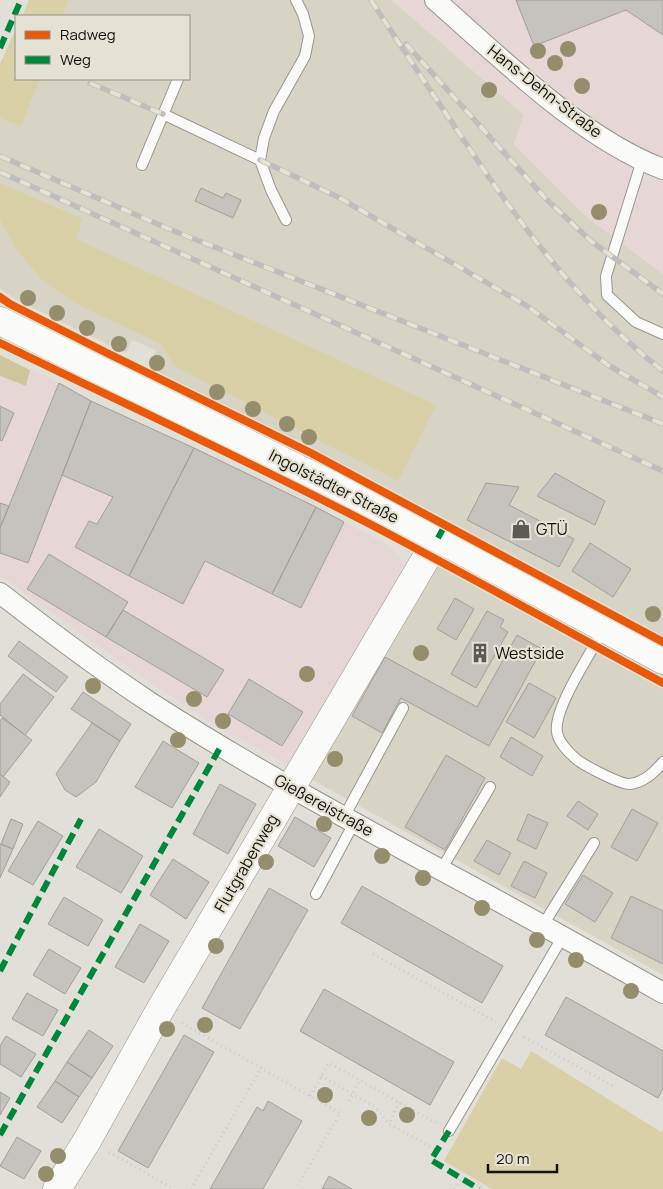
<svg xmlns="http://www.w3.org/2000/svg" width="663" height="1189" font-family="Manrope,sans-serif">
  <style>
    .built { fill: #d8d4c5 }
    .industrial { fill: #e6d7d6 }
    .green { fill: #d9d0a7 }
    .forest { fill: #cec59c }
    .building { fill: #c6c2be; stroke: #a29f9b }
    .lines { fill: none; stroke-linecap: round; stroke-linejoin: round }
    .lane-casing { stroke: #979690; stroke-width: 12 }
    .street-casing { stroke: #979690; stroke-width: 22 }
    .secondary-casing { stroke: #979690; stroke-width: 29 }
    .path { stroke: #cccbc9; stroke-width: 3; stroke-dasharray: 1 4; stroke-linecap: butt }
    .lane { stroke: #fafaf9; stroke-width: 10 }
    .street { stroke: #fafaf9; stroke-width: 20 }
    .secondary { stroke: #fafaf9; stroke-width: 28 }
    .rail-casing { stroke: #bfbebc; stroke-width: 5.5 }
    .rail { stroke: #e5e2d3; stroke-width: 4; stroke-dasharray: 11; stroke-linecap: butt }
    .quiet { stroke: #00873e; stroke-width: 6; stroke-dasharray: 12 6; stroke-linecap: butt }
    .cycleway-casing { stroke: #e5e2d3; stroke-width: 11 }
    .cycleway { stroke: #e8590c; stroke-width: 8 }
    .tree { fill: #958e6d }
    .labels { text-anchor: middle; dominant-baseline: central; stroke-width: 4.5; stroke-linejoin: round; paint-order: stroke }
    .street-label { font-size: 16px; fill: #14130e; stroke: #e5e2d3 }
    .poi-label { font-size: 16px; fill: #14130e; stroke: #e5e2d3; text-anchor: start }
  </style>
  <rect width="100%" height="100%" fill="#e1dfd7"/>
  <path class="built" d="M69 0H392L524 115 514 144 588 218 663 274V975L309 778 460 526 149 367 156 350 132 340 126 353 21 302 0 289V118L21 127 40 79H189V16H63Z"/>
  <path class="industrial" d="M392 0H663V274L588 218 514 144 524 115Z
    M30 370 59 383 91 401 372 536 390 548 402 560 404 565 403 574 291 766 218 727 135 672 0 575V376L26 386Z"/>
  <path class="green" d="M29 0H69L63 16H22Z
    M16 29V79H40L21 127 0 118V64Z
    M0 183 83 219 76 239 436 405 398 481 174 366 161 344 78 305 40 278 14 246 0 220Z
    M531 1051 661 1132 663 1130V1189H492L444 1161 502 1058 521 1069Z"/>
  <path class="forest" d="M0 355 30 370 26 386 0 376Z"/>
  <path class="building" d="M516 0H663V35L626 10 534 46Z
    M201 188 223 198 226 193 241 200 233 218 195 201Z
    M59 383 91 401 28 563 0 553V528Z
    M91 401 194 448 129 576 75 547 89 521 97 524 113 497 62 475Z
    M0 406 14 413 2 441 0 440Z
    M194 448 316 507 272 594 205 561 183 604 129 576Z
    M555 473 605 501 595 525 537 496Z
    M486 483 519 487 509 505 574 539 559 567 467 520Z
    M0 503 9 506 0 528Z
    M316 507 344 522 301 608 272 594Z
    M590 543 631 569 613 597 572 571Z
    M49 554 128 602 106 637 27 589Z
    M455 598 474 609 456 640 437 629Z
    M123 610 224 670 207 697 106 637Z
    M487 611 504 620 500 627 508 632 476 688 451 674Z
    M517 635 542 649 489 746 401 698 382 733 352 716 385 657 477 707Z
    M19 641 68 677 56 692 8 656Z
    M23 674 54 697 25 735 0 715V704Z
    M249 679 303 712 282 746 228 714Z
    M529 683 556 698 534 738 506 722Z
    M83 692 131 724 120 741 71 709Z
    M2 718 32 740 3 777 0 774V721Z
    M92 723 120 741 96 782 76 797 65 790 56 774Z
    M511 737 543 756 532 776 500 757Z
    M163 741 199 763 172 808 135 787Z
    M446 755 485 778 445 850 405 827Z
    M0 774 10 782 0 797Z
    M220 784 256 804 228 854 193 834Z
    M578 801 598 814 588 830 567 816Z
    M632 809 658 823 637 861 611 847Z
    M528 814 548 823 536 849 517 840Z
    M295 817 331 838 314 867 278 846Z
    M11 819 23 824 13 849 1 844Z
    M38 821 63 836 33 885 8 871Z
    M99 829 143 856 121 893 76 867Z
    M487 840 511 853 499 875 474 861Z
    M0 844 13 849 0 878Z
    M173 859 209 882 186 919 150 895Z
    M524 861 547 873 535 898 511 886Z
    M583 875 613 893 595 922 565 904Z
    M362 886 503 966 482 1003 341 923Z
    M269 888 308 910 240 1029 202 1008Z
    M631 896 663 911V964L611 938Z
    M64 897 103 920 88 946 48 924Z
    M140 924 169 941 144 983 115 967Z
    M49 949 81 968 65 994 33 975Z
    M324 989 454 1062 430 1105 300 1031Z
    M27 993 58 1010 43 1036 12 1019Z
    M566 997 663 1051V1089L658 1098 545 1035Z
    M89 1030 113 1046 92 1078 67 1062Z
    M184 1035 214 1052 148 1168 118 1151Z
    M6 1036 36 1054 21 1077 0 1064V1046Z
    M67 1062 92 1078 79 1097 55 1081Z
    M55 1081 79 1097 62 1123 37 1107Z
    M0 1092 10 1098 0 1115Z
    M268 1101 302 1121 263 1189H210L257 1107 263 1111Z
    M17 1137 41 1151 24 1179 0 1166Z
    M329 1176 352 1189H322Z"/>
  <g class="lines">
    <defs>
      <path id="lane" d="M163 114 260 160
        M642 160 606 276 607 295 636 322 663 334
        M142 165 178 79
        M286 220 271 190 260 160 264 138 274 111 305 56 309 36 303 14 296 0
        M604 629C592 651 553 709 557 732 558 741 568 752 574 757 580 764 620 784 629 784 643 783 655 772 663 762
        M344 817 403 708
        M441 870 490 787
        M316 894 354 823
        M543 925 594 843
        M449 1131 563 936"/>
      <path id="street" d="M435 0C500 57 582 139 663 169
        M0 593C49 631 99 669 151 703 241 761 334 812 428 863 507 905 585 949 663 993"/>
      <path id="secondary" d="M0 321 438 538 663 660
        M57 1189 88 1139 160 1010 438 538"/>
    </defs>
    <use href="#lane" class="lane-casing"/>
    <use href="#street" class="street-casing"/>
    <use href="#secondary" class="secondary-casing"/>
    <path class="path" d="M373 954 496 1022
      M182 1023 340 1113 296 1189
      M524 1037 615 1087
      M321 1076 375 1107 389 1124
      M310 1096 329 1063 436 1123
      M349 1101 360 1080
      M399 1102 389 1124 437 1150
      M109 1152 174 1189
      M191 1189 261 1068
      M454 1189 461 1179"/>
    <use href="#lane" class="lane"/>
    <use href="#street" class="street"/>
    <use href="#secondary" class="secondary"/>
    <defs>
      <path id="rail" d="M371 0C401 47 432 93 463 139 520 225 581 307 663 371
        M406 44 546 199 591 241 663 294
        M90 83 163 114
        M0 156 169 229 663 424
        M260 160 338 197 527 306 608 365 663 397
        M0 172 663 471"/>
    </defs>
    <use href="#rail" class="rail-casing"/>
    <use href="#rail" class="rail"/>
    <path class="quiet" d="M0 48 21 0
      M438 538 445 525
      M0 971 81 819
      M449 1131 431 1160 479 1189
      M0 1135 221 746"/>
    <defs>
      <path id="cycleway" d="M0 297 10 304 107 353 311 453 663 642
        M0 343C121 402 244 459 364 521 464 573 563 629 663 683"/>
    </defs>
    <use href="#cycleway" class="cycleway-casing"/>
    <use href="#cycleway" class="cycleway"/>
  </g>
  <g class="tree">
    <circle cx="568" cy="49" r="8"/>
    <circle cx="538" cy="51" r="8"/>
    <circle cx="555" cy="63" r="8"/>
    <circle cx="582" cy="86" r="8"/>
    <circle cx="489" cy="90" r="8"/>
    <circle cx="599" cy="212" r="8"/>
    <circle cx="28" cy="298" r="8"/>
    <circle cx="57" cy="313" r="8"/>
    <circle cx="87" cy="328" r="8"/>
    <circle cx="119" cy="344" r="8"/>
    <circle cx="157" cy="363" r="8"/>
    <circle cx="217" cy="392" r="8"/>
    <circle cx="253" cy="409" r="8"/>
    <circle cx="287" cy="424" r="8"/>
    <circle cx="309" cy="437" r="8"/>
    <circle cx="653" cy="614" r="8"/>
    <circle cx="421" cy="653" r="8"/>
    <circle cx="307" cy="674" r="8"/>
    <circle cx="93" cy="686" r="8"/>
    <circle cx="194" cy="699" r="8"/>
    <circle cx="223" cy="721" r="8"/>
    <circle cx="178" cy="740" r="8"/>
    <circle cx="335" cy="759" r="8"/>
    <circle cx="324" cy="824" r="8"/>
    <circle cx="382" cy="856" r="8"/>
    <circle cx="266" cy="862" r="8"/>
    <circle cx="423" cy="878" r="8"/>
    <circle cx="482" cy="908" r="8"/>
    <circle cx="537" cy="940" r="8"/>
    <circle cx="216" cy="946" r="8"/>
    <circle cx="576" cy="960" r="8"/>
    <circle cx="631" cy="991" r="8"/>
    <circle cx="205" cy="1025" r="8"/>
    <circle cx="167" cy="1029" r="8"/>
    <circle cx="325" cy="1095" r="8"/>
    <circle cx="407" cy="1115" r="8"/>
    <circle cx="369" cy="1118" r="8"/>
    <circle cx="58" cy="1156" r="8"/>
    <circle cx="46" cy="1174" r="8"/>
  </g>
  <defs>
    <symbol id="shop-bare" viewBox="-9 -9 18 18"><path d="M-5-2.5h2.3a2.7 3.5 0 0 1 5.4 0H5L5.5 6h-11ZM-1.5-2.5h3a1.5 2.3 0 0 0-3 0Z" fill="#5c5a54" stroke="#e5e2d3" stroke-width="2.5" paint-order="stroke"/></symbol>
    <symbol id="building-bare" viewBox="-9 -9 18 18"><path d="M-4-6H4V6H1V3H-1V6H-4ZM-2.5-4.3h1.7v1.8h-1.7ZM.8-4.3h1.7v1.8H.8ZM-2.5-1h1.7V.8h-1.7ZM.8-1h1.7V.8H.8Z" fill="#5c5a54" stroke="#e5e2d3" stroke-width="2.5" paint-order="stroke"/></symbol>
  </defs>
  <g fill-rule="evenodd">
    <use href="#shop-bare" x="507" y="515" width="28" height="28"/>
    <use href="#building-bare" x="466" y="639" width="28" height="28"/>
  </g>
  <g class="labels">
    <g class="street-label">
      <text transform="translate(545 91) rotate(38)">Hans-Dehn-Straße</text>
      <text transform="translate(334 486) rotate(27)">Ingolstädter Straße</text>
      <text transform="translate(324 805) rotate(29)">Gießereistraße</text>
      <text transform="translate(246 863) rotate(-60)">Flutgrabenweg</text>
    </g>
    <g class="poi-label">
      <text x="536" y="529">GTÜ</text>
      <text x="495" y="653">Westside</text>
    </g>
  </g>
  <rect x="15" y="15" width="175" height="65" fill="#e5e2d3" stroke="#918f84"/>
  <rect x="25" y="31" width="25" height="8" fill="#e8590c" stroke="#918f84"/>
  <text x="60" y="40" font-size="15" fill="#14130e">Radweg</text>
  <rect x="25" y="56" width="25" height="8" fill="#00873e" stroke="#918f84"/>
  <text x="60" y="65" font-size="15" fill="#14130e">Weg</text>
  <path d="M488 1164v8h69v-8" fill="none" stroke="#14130e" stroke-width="2.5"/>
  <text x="496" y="1164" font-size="15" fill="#14130e" stroke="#e5e2d3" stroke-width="4" paint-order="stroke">20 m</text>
</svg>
